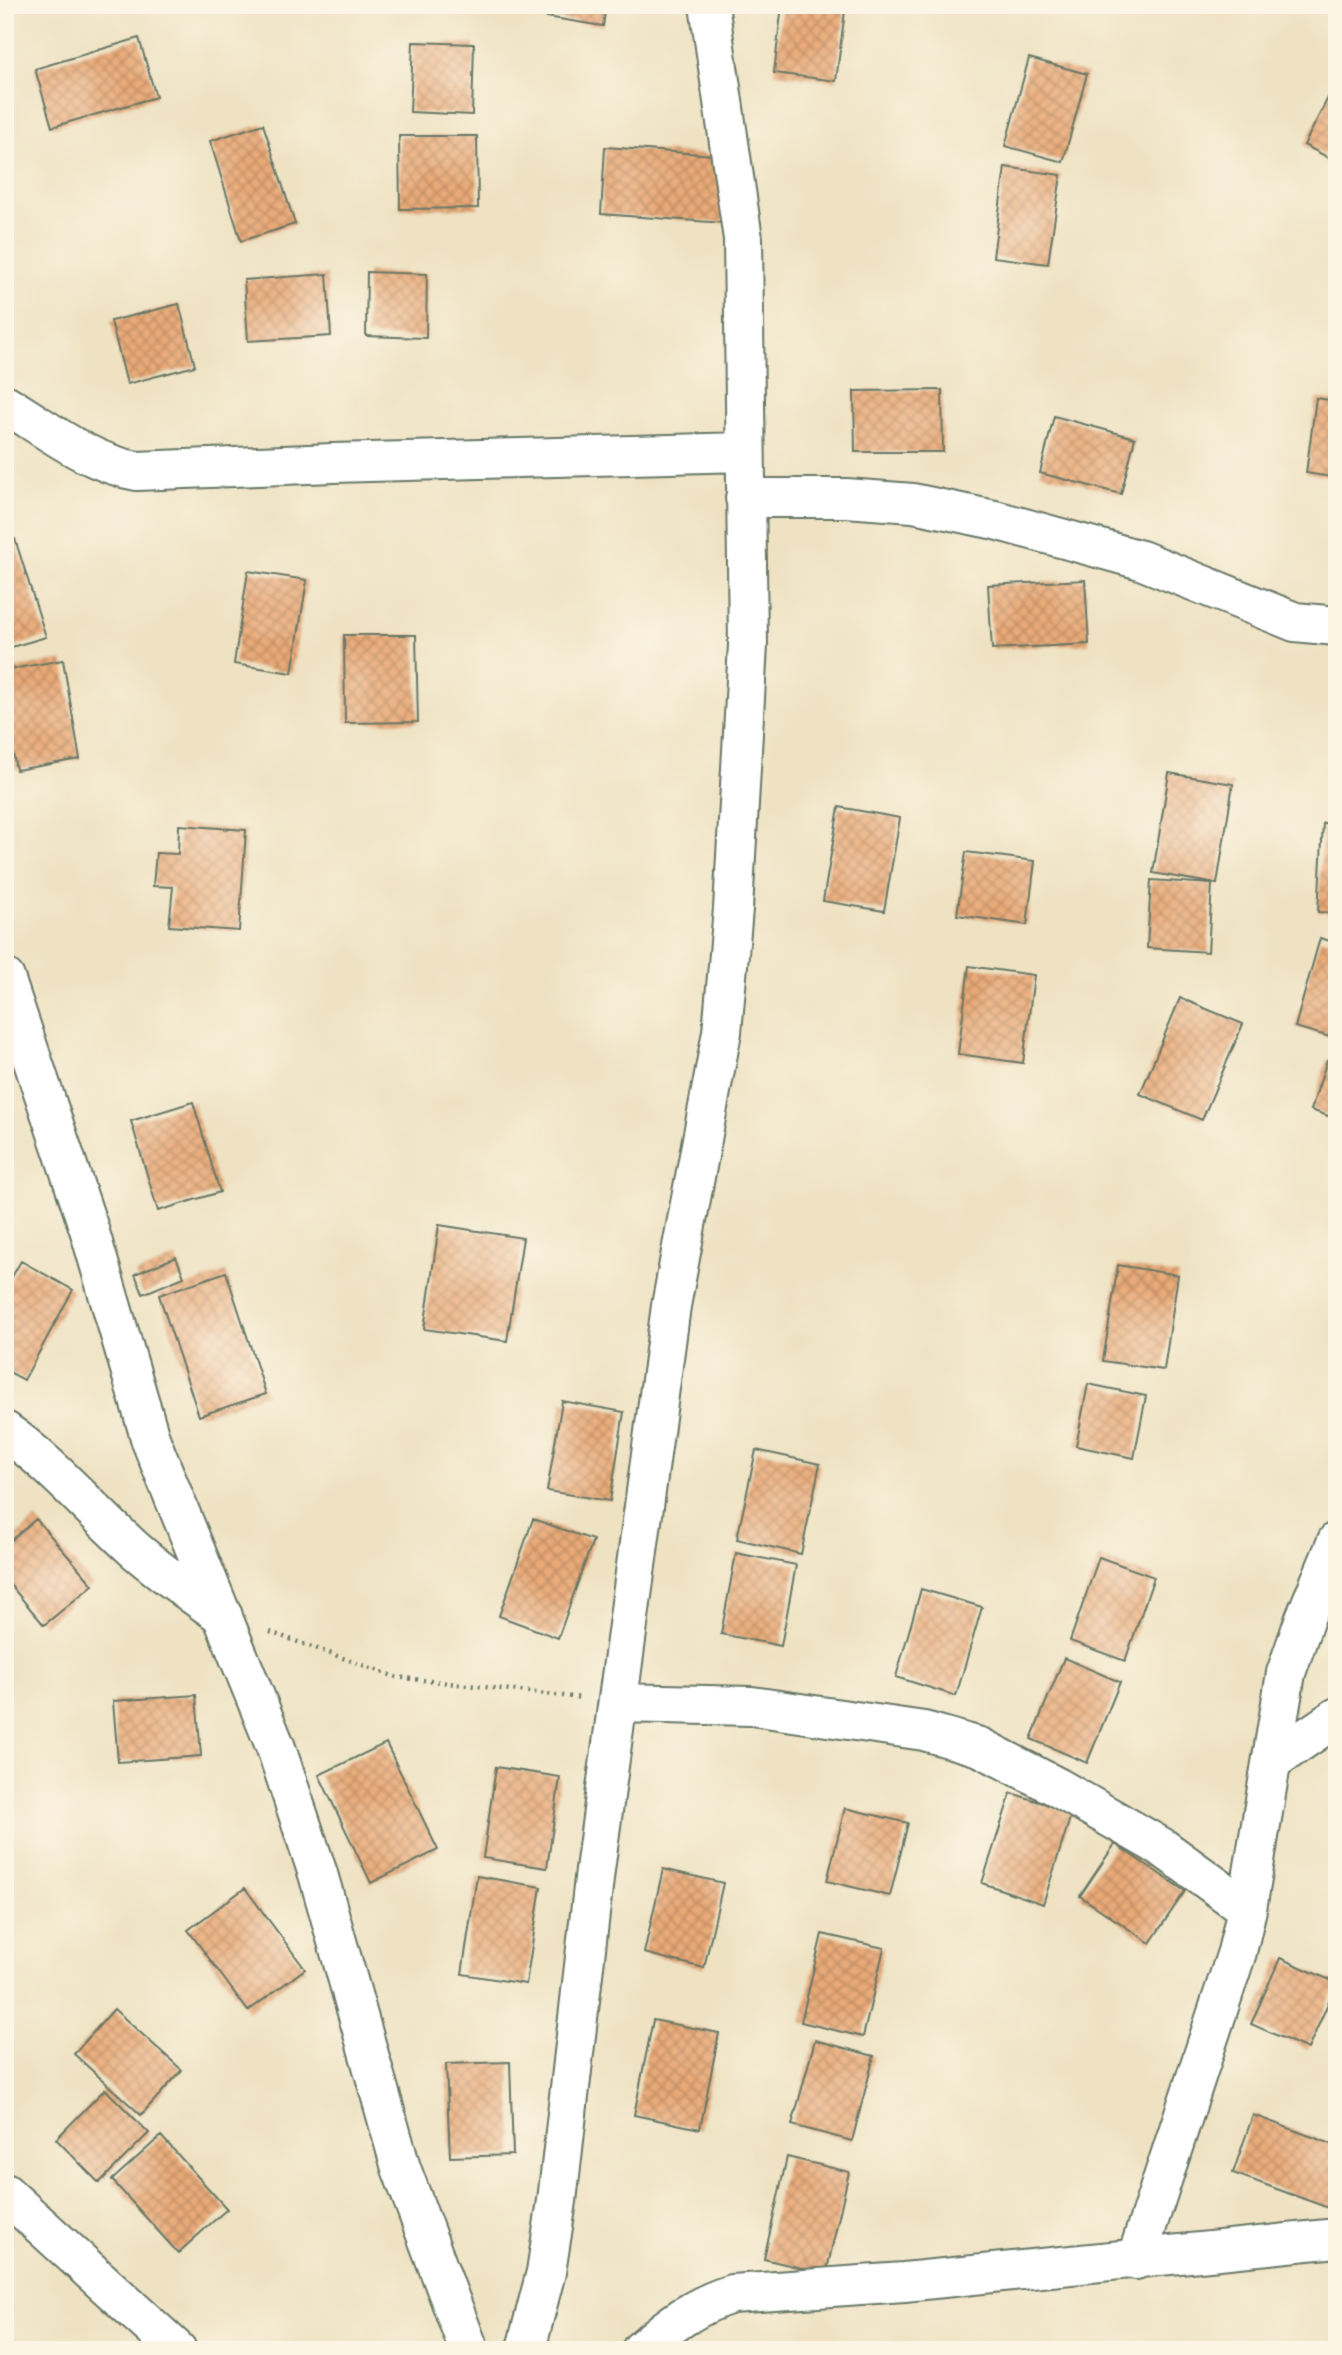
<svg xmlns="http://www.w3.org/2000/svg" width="1342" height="2355" font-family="Caveat,sans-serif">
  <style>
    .building { fill: url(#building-cross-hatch) }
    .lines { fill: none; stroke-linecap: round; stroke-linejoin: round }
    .minor-casing { stroke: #677766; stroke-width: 42 }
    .path { stroke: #677766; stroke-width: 4.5; stroke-dasharray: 2 5; stroke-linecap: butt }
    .minor { stroke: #fff; stroke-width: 38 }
  </style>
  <defs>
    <pattern id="building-cross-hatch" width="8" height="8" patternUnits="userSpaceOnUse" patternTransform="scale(1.75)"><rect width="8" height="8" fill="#eaaa78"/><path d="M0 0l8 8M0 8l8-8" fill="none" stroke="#bd8c63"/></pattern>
  </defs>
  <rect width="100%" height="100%" fill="#fcf5e5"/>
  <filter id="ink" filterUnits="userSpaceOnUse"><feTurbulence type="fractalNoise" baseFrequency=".0143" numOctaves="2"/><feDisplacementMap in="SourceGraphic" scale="14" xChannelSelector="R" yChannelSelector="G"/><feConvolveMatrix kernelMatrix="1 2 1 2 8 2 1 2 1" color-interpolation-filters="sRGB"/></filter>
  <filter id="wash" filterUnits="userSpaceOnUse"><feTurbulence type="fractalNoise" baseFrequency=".00686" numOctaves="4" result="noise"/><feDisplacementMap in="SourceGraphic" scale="28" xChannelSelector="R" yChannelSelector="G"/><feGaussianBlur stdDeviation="1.57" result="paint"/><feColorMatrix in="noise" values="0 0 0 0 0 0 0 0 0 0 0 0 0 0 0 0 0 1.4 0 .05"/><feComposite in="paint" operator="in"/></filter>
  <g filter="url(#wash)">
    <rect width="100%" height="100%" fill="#eee2c2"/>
    <g id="blocks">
      <path class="building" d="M536 5H606L603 26 534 15Z
        M782 5H804L845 11 836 81 774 73Z
        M139 38 156 97 52 127 35 69Z
        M413 42 474 44 472 115 410 112Z
        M1029 58 1087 74 1063 162 1005 146Z
        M1332 90 1337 93V162L1304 145Z
        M263 124 295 224 241 241 210 141Z
        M399 136H477L478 208 400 209Z
        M605 147 727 156 723 223 601 214Z
        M1005 167 1061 175 1048 264 993 257Z
        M367 272 427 274 426 338 366 336Z
        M327 274 331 336 248 341 244 280Z
        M179 304 195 366 127 384 111 321Z
        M942 390 943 452H855L854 391Z
        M1316 398 1337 401V478L1306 473Z
        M1054 416 1135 438 1121 494 1040 473Z
        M15 539 46 637 5 649V542Z
        M248 571 307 580 292 673 234 664Z
        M1085 580 1089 644 992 649 988 585Z
        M344 635H416L418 722 345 723Z
        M63 660 80 759 16 770 5 708V670Z
        M1169 773 1233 784 1217 884 1153 873Z
        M839 807 900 818 884 911 823 901Z
        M1323 823 1337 824V913L1318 912Z
        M179 825 246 830 239 931 169 926 173 887 153 886 156 853 178 854Z
        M966 852 1035 861 1027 925 957 915Z
        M1151 880 1212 884 1208 952 1147 948Z
        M1320 938 1337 943V1039L1295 1027Z
        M969 966 1034 975 1023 1063 958 1054Z
        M1180 998 1243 1024 1202 1120 1140 1094Z
        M1327 1060 1337 1063V1119L1311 1110Z
        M193 1102 220 1192 158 1211 131 1121Z
        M439 1225 523 1238 507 1341 424 1329Z
        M176 1257 184 1277 143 1294 135 1274Z
        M21 1261 73 1290 24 1380 5 1370V1289Z
        M1118 1265 1178 1275 1164 1370 1103 1361Z
        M226 1272 266 1394 199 1416 159 1295Z
        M1088 1384 1146 1396 1134 1458 1076 1446Z
        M562 1401 624 1412 610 1501 547 1491Z
        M756 1450 820 1464 801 1554 737 1539Z
        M36 1519 93 1585 44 1625 5 1579V1546Z
        M533 1519 593 1540 558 1638 499 1616Z
        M736 1553 796 1565 781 1646 721 1634Z
        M1099 1557 1154 1577 1125 1661 1070 1641Z
        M921 1589 982 1607 956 1696 896 1677Z
        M1064 1658 1120 1682 1087 1763 1031 1739Z
        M196 1695 201 1756 118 1762 113 1701Z
        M386 1743 438 1850 371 1883 319 1775Z
        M496 1767 560 1777 547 1868 483 1858Z
        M1011 1793 1072 1812 1043 1904 982 1883Z
        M845 1808 908 1823 890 1896 827 1881Z
        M1115 1844 1185 1891 1150 1943 1080 1896Z
        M663 1869 723 1883 704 1968 644 1953Z
        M477 1876 541 1887 526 1984 462 1974Z
        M245 1888 305 1969 248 2011 188 1930Z
        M822 1934 884 1948 863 2037 801 2022Z
        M1280 1958 1337 1983 1308 2049 1251 2024Z
        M114 2009 182 2070 141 2115 74 2054Z
        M653 2020 719 2033 700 2129 634 2115Z
        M815 2040 874 2056 852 2141 792 2125Z
        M510 2062 513 2155 450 2157 446 2064Z
        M105 2089 149 2133 99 2183 56 2139Z
        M1253 2115 1337 2146V2211L1233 2173Z
        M161 2136 227 2209 178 2253 112 2180Z
        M787 2157 849 2172 826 2274 764 2259Z"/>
    </g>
  </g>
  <g filter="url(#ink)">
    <use href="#blocks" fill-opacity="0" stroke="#677766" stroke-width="2"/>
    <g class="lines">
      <defs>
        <path id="minor" d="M5 404C47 429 88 463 137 471L333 463 745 452
          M745 498H846L913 503 995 520 1141 560 1295 622 1337 626
          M5 978 89 1229 151 1441 276 1748 318 1874 401 2168 469 2350
          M5 1431C52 1464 90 1509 133 1548 161 1573 192 1594 223 1616
          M618 1703 752 1706 924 1731 980 1747 1057 1787 1163 1848 1247 1909
          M1272 1761 1337 1717
          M5 2193 177 2350
          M1136 2260 1237 1952 1247 1909 1286 1673 1305 1618 1337 1541
          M526 2349 546 2272 557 2201 595 1870 671 1306 722 1032 733 909 748 645 743 239 709 5
          M641 2350C669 2325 696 2305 732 2294L904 2282 1337 2238"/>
      </defs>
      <use href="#minor" class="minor-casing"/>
      <path class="path" d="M270 1632 396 1677 582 1698"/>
      <use href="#minor" class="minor"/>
    </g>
  </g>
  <rect width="1342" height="2355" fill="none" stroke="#fcf5e5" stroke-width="28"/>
</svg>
